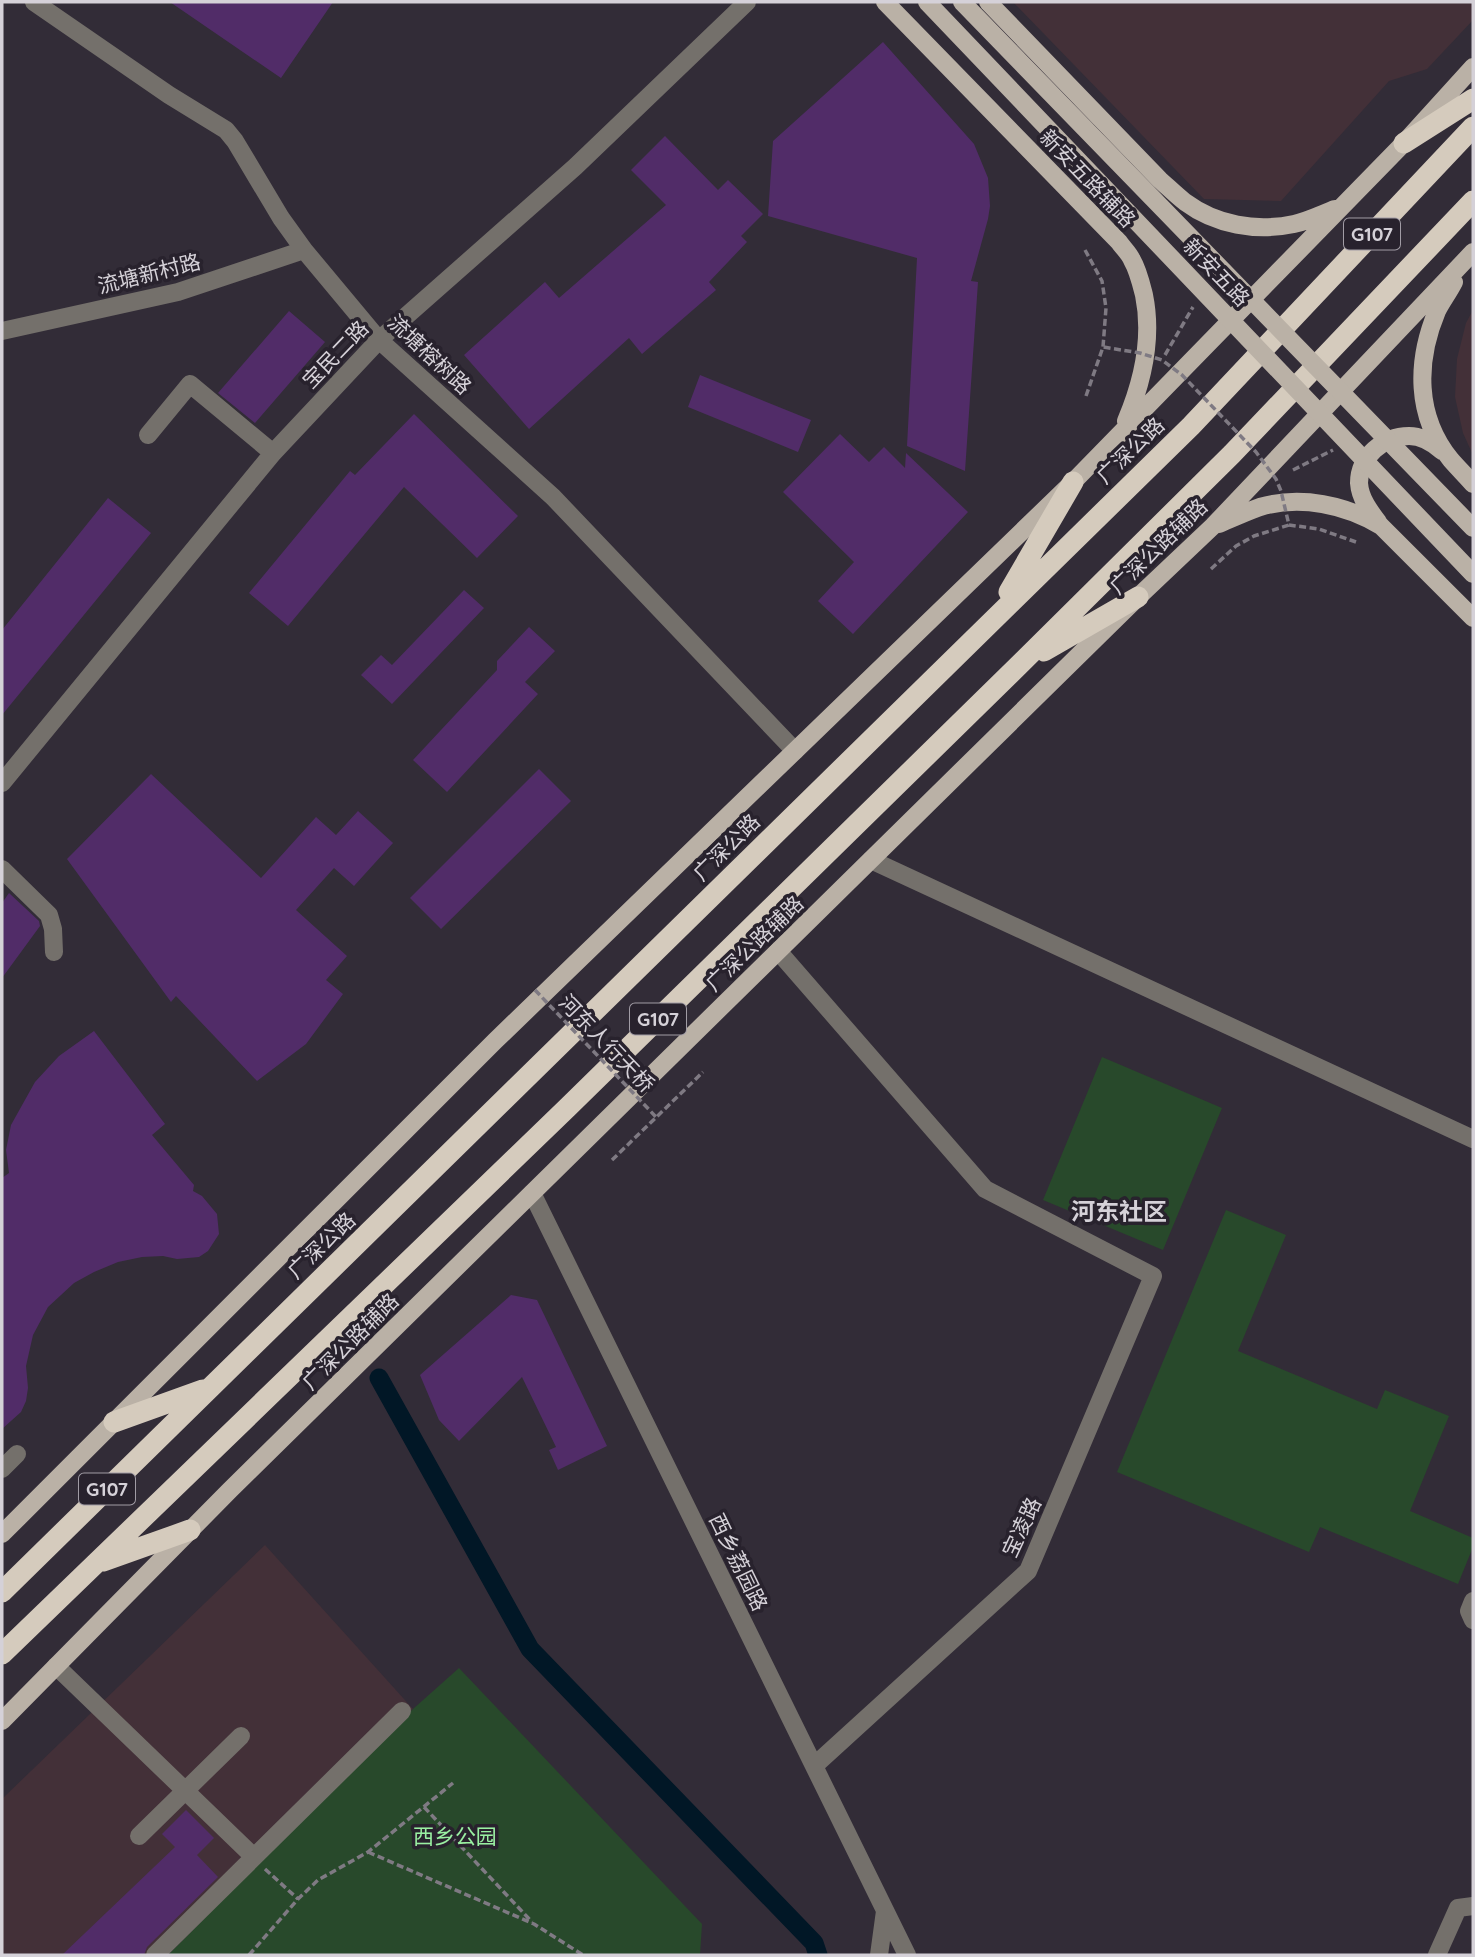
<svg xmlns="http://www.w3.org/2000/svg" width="1475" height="1957" font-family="Quicksand,'Noto Sans SC',sans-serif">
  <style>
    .industrial { fill: #433038 }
    .green { fill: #28492b }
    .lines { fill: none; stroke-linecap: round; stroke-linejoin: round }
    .canal { stroke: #011726; stroke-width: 19 }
    .building { fill: #512c68 }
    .path { stroke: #7f7a83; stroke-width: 3.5; stroke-dasharray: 7 3.5; stroke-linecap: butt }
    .minor { stroke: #74706b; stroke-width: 18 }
    .major { stroke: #bab1a6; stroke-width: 18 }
    .highway { stroke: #d5cbbd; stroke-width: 21 }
    .path-bridge { stroke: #7f7a83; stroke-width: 3.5; stroke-dasharray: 7 3.5; stroke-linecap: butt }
    .major-bridge { stroke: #bab1a6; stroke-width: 18 }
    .labels { text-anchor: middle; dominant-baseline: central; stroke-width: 7; stroke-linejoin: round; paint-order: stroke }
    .shield { fill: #28222d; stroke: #a19ca5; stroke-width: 2 }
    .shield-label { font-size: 19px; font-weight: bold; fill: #d5d1d8 }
    .street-label { font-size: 21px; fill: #d5d1d8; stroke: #28222d }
    .park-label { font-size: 21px; fill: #9af0a2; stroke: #28222d }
    .quarter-label { font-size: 24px; font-weight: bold; fill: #d5d1d8; stroke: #28222d }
  </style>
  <rect width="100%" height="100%" fill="#322c37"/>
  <path class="industrial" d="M1013 2H1473V20L1427 69 1389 81 1281 201 1204 199Z
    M1473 310V455L1463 433 1455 397 1457 359 1466 323Z
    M265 1545 413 1709 168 1955H2V1799Z"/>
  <path class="green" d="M1102 1057 1222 1108 1163 1250 1043 1200Z
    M1226 1210 1286 1235 1238 1351 1377 1409 1385 1390 1449 1416 1410 1511 1473 1538V1547L1458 1584 1320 1527 1309 1552 1117 1472Z
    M459 1668 702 1924 700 1955H168L413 1709Z"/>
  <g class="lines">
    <path class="canal" d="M379 1378 530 1649 814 1943 818 1955"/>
  </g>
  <path class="building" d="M170 2H333L281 78Z
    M883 42 974 144 988 178 990 206 988 219 971 281 978 282 965 471 907 446 917 258 768 216 773 141Z
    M665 136 718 190 728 180 763 214 741 236 747 242 709 282 716 290 642 354 629 338 529 429 464 355 545 282 559 298 666 205 631 170Z
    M289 311 325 342 255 423 218 393Z
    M700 375 811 420 798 452 688 407Z
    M414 414 518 516 477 558 404 487 288 626 249 593 350 471 355 475Z
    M840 434 869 462 884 447 905 468 906 453 968 512 853 634 818 601 854 562 783 492Z
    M108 498 151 533 2 715V630Z
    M464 590 484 608 392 704 361 675 381 655 392 665Z
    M529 627 555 651 525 682 538 694 447 792 413 760 497 670V661Z
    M539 769 571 801 441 929 410 898Z
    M151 774 261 878 316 817 336 835 358 811 393 843 354 886 334 868 296 910 347 956 326 980 343 994 306 1044 257 1081 176 996 171 1002 67 859Z
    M9 893 39 921 40 926 2 978V903Z
    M94 1031 165 1124 152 1135 194 1185 193 1191 202 1196 217 1214 219 1234 208 1251 199 1257 177 1259 163 1256 142 1257 118 1262 94 1272 74 1283 48 1307 33 1335 26 1366 28 1388 26 1401 21 1412 2 1429V1178L9 1173 6 1150 11 1125 35 1082 59 1056Z
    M511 1295 537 1300 607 1446 558 1470 549 1450 556 1447 522 1377 459 1441 439 1420 420 1375Z
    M186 1810 214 1838 197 1855 218 1877 147 1947 144 1955H62L175 1847 162 1834Z"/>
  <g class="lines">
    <path class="path" d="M1085 250 1102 281 1106 308 1103 347
      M1165 355 1193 307
      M1293 470 1333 450
      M1211 569 1236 546 1254 536 1289 525
      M612 1160 703 1072
      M424 1807 532 1922
      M368 1852 534 1924 583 1955
      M265 1869 298 1899
      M249 1955 298 1899 318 1880 368 1852 453 1783"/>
    <path class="minor" d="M34 2 169 95 226 130 235 141 281 218 304 250 379 340 553 497 795 751
      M2 331 178 292 304 250
      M148 435 190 384 273 453
      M2 783 273 453 379 340 575 167 747 2
      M871 860 1473 1139
      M2 869 49 915 53 929 54 952
      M778 951 985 1189 1153 1276 1028 1571 814 1766
      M532 1193 907 1955
      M2 1469 17 1454
      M1473 1601 1469 1611 1473 1620
      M56 1666 254 1857
      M139 1836 241 1736
      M155 1955 402 1711
      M879 1955 885 1911
      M1437 1955 1458 1908 1473 1906"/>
    <path class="major" d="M885 2 1119 242C1123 248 1129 253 1132 260 1138 270 1141 283 1144 295 1153 339 1143 381 1126 421
      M988 2 1160 180C1168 187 1176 195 1185 202 1216 225 1256 232 1294 224 1308 221 1322 214 1335 209
      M1454 282C1449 292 1442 301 1437 311 1416 361 1415 416 1451 460 1458 468 1466 476 1473 484
      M1378 522C1369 510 1360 498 1359 483 1359 457 1383 436 1409 436 1421 436 1433 443 1442 451
      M1219 524C1233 518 1246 512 1260 507 1301 495 1346 505 1381 526L1473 618
      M2 1534 495 1041 1073 482 1404 143 1473 67
      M2 1721 230 1490 1138 597 1213 526 1473 252"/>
    <path class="highway" d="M1404 143 1473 99
      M1009 592 1073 482
      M1044 651 1138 597
      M114 1422 203 1390
      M103 1561 190 1530
      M2 1592 1191 426 1473 127
      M2 1654 567 1108 1018 666 1232 454 1473 201"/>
    <path class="path-bridge" d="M1086 396 1103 347 1140 353 1162 360 1182 375 1256 452 1276 479 1281 491 1289 525 1319 529 1356 542
      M535 990 657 1118"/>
    <path class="major-bridge" d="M927 2 1473 574
      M962 2 1473 528"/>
  </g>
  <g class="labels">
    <g class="shield">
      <rect x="1344" y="218.5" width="56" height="31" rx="5"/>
      <rect x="630" y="1003.5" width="56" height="31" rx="5"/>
      <rect x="79" y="1473.5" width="56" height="31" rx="5"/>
    </g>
    <g class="shield-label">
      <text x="1372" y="234">G107</text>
      <text x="658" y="1019">G107</text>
      <text x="107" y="1489">G107</text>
    </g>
    <g class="street-label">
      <text transform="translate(1088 178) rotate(46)">新安五路辅路</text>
      <text transform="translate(1217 272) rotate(46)">新安五路</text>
      <text transform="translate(149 273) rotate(-14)">流塘新村路</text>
      <text transform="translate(335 354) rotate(-46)">宝民二路</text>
      <text transform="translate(430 354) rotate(43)">流塘榕树路</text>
      <text transform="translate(1130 450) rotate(-44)">广深公路</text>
      <text transform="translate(1158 546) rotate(-44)">广深公路辅路</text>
      <text transform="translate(726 847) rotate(-45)">广深公路</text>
      <text transform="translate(754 943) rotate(-44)">广深公路辅路</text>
      <text transform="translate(607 1043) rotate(46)">河东人行天桥</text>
      <text transform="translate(321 1245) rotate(-44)">广深公路</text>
      <text transform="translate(350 1341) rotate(-45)">广深公路辅路</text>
      <text transform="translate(1021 1527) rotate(-65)">宝凌路</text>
      <text transform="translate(739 1562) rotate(64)">西乡荔园路</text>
    </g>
    <g class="park-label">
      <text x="455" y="1836">西乡公园</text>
    </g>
    <g class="quarter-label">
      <text x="1119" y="1211">河东社区</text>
    </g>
  </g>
  <rect width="1475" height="1957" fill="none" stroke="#d5d1d8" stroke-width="7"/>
</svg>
